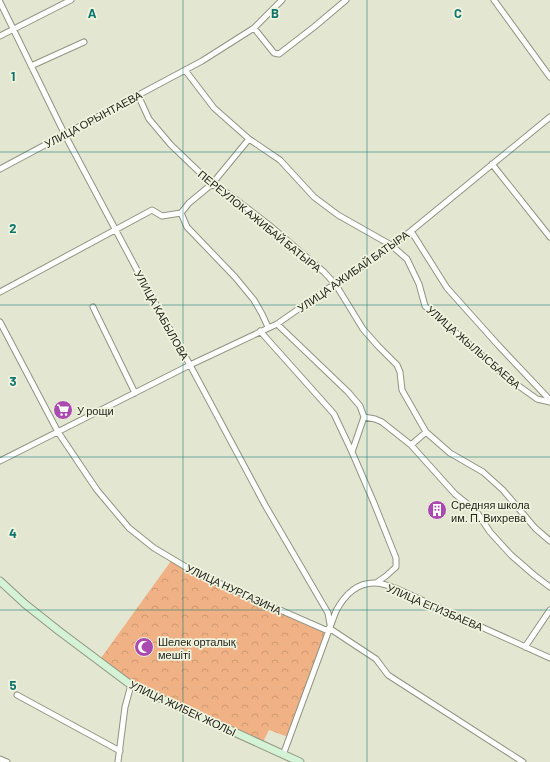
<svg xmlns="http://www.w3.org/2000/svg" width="550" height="762" font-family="Barlow,sans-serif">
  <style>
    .forest { fill: url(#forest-crowns) }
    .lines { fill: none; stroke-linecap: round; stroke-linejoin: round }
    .minor-casing { stroke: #919481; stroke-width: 7 }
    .secondary-casing { stroke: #919481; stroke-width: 9 }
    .minor { stroke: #fff; stroke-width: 5 }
    .secondary { stroke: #d4f2d6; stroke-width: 7 }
    .grid { fill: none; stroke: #0f766e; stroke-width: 1; stroke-opacity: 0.55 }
    .labels { text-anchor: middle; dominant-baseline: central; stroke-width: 3.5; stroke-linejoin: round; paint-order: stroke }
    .street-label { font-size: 11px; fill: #23251d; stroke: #f0f4df }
    .poi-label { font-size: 11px; fill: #23251d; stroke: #f0f4df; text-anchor: start }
    .grid-label { font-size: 13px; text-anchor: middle; font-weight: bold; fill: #0f766e; stroke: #f0f4df; stroke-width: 3.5; stroke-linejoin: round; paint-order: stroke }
  </style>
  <defs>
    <pattern id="forest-crowns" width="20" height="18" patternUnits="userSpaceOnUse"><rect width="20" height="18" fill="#f0b185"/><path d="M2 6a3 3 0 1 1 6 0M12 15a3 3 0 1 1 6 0" fill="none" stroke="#ce9872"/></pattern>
  </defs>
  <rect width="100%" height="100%" fill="#e3e7d2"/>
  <path class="forest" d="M171 561 195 575 327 632 288 737 269 730 263 742 132 682 101 658Z"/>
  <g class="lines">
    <defs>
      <path id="minor" d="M494 0 550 77
        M0 2 65 135 145 285 190 365 265 505 328 613 330 624
        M254 28 274 53 279 54 314 27 346 0
        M0 36 71 0
        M31 66 84 42
        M185 70 214 108 249 139 280 160 314 197 338 215 391 245 407 259 419 284 425 306 509 379 537 399 550 402
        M138 95 149 119 171 145 194 167 212 184 226 192 269 225 324 272 336 285 363 329 378 346 397 365 400 372 402 390 426 432 450 453 483 472 503 490 535 528 550 541
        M492 164 550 237
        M0 169 202 61 254 28 282 0
        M181 213 187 227 235 277 254 300 262 314 268 327
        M411 231 447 288 499 346 550 400
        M0 292 152 210 162 216 181 213 189 203 212 184 249 139
        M93 307 135 393
        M0 322 58 432 97 490 129 528 154 548 196 573 328 631
        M277 324 348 392 360 406 364 417 352 452 374 503 396 558V567L386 576 376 583
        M260 331 334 414 352 452
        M364 417 375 419 382 422 411 445 455 494 476 511 490 532 511 555 534 575 550 587
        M411 445 426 432
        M0 461 190 365 277 324 330 287 336 285 411 231 550 117
        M329 628 376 659 388 675 523 762
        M525 647 550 610
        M17 695 120 751
        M283 755 336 611C344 596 357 582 376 583 382 583 389 586 395 588L550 658
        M0 759 7 762
        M118 762 125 707 131 685"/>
      <path id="secondary" d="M0 581 25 604 59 631 131 685 300 762"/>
    </defs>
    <use href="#minor" class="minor-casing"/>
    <use href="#secondary" class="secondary-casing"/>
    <use href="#minor" class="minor"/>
    <use href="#secondary" class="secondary"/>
  </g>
  <path class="grid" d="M183 0V762M367 0V762M0 152H550M0 305H550M0 457H550M0 610H550"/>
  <defs>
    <symbol id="supermarket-disc" viewBox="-11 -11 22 22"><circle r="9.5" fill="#aa49b0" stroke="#f0f4df"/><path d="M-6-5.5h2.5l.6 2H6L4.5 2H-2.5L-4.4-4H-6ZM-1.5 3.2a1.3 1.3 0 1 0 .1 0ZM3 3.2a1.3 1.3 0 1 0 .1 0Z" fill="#fff"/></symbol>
    <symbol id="building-disc" viewBox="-11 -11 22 22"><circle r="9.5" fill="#aa49b0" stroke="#f0f4df"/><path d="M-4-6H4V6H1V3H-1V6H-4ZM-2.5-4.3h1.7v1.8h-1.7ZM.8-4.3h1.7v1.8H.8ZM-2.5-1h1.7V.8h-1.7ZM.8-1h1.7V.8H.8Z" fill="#fff"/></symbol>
    <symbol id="mosque-disc" viewBox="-11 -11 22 22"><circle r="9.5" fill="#aa49b0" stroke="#f0f4df"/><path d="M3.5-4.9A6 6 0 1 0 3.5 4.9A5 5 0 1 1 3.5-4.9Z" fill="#fff"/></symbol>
  </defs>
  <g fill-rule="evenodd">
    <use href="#supermarket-disc" x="52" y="399" width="22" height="22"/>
    <use href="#building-disc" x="426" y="499" width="22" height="22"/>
    <use href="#mosque-disc" x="133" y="636" width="22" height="22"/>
  </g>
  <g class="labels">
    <g class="street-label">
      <text transform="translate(93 119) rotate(-28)">УЛИЦА ОРЫНТАЕВА</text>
      <text transform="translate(260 221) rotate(39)">ПЕРЕУЛОК АЖИБАЙ БАТЫРА</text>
      <text transform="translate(353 271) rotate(-35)">УЛИЦА АЖИБАЙ БАТЫРА</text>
      <text transform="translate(162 315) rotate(61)">УЛИЦА КАБЫЛОВА</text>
      <text transform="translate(474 347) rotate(41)">УЛИЦА ЖЫЛЫСБАЕВА</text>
      <text transform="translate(234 589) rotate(25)">УЛИЦА НУРГАЗИНА</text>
      <text transform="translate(435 607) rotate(23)">УЛИЦА ЕГИЗБАЕВА</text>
      <text transform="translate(183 708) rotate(25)">УЛИЦА ЖИБЕК ЖОЛЫ</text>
    </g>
    <g class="poi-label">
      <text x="77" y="410">У рощи</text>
      <text x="451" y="504">Средняя школа<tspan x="451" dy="13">им. П. Вихрева</tspan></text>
      <text x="158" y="641">Шелек орталық<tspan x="158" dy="13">мешіті</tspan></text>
    </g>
  </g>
  <g class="grid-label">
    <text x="92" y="18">A</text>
    <text x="275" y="18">B</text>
    <text x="458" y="18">C</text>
    <text x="13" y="81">1</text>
    <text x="13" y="233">2</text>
    <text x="13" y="386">3</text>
    <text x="13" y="538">4</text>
    <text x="13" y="690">5</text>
  </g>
</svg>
